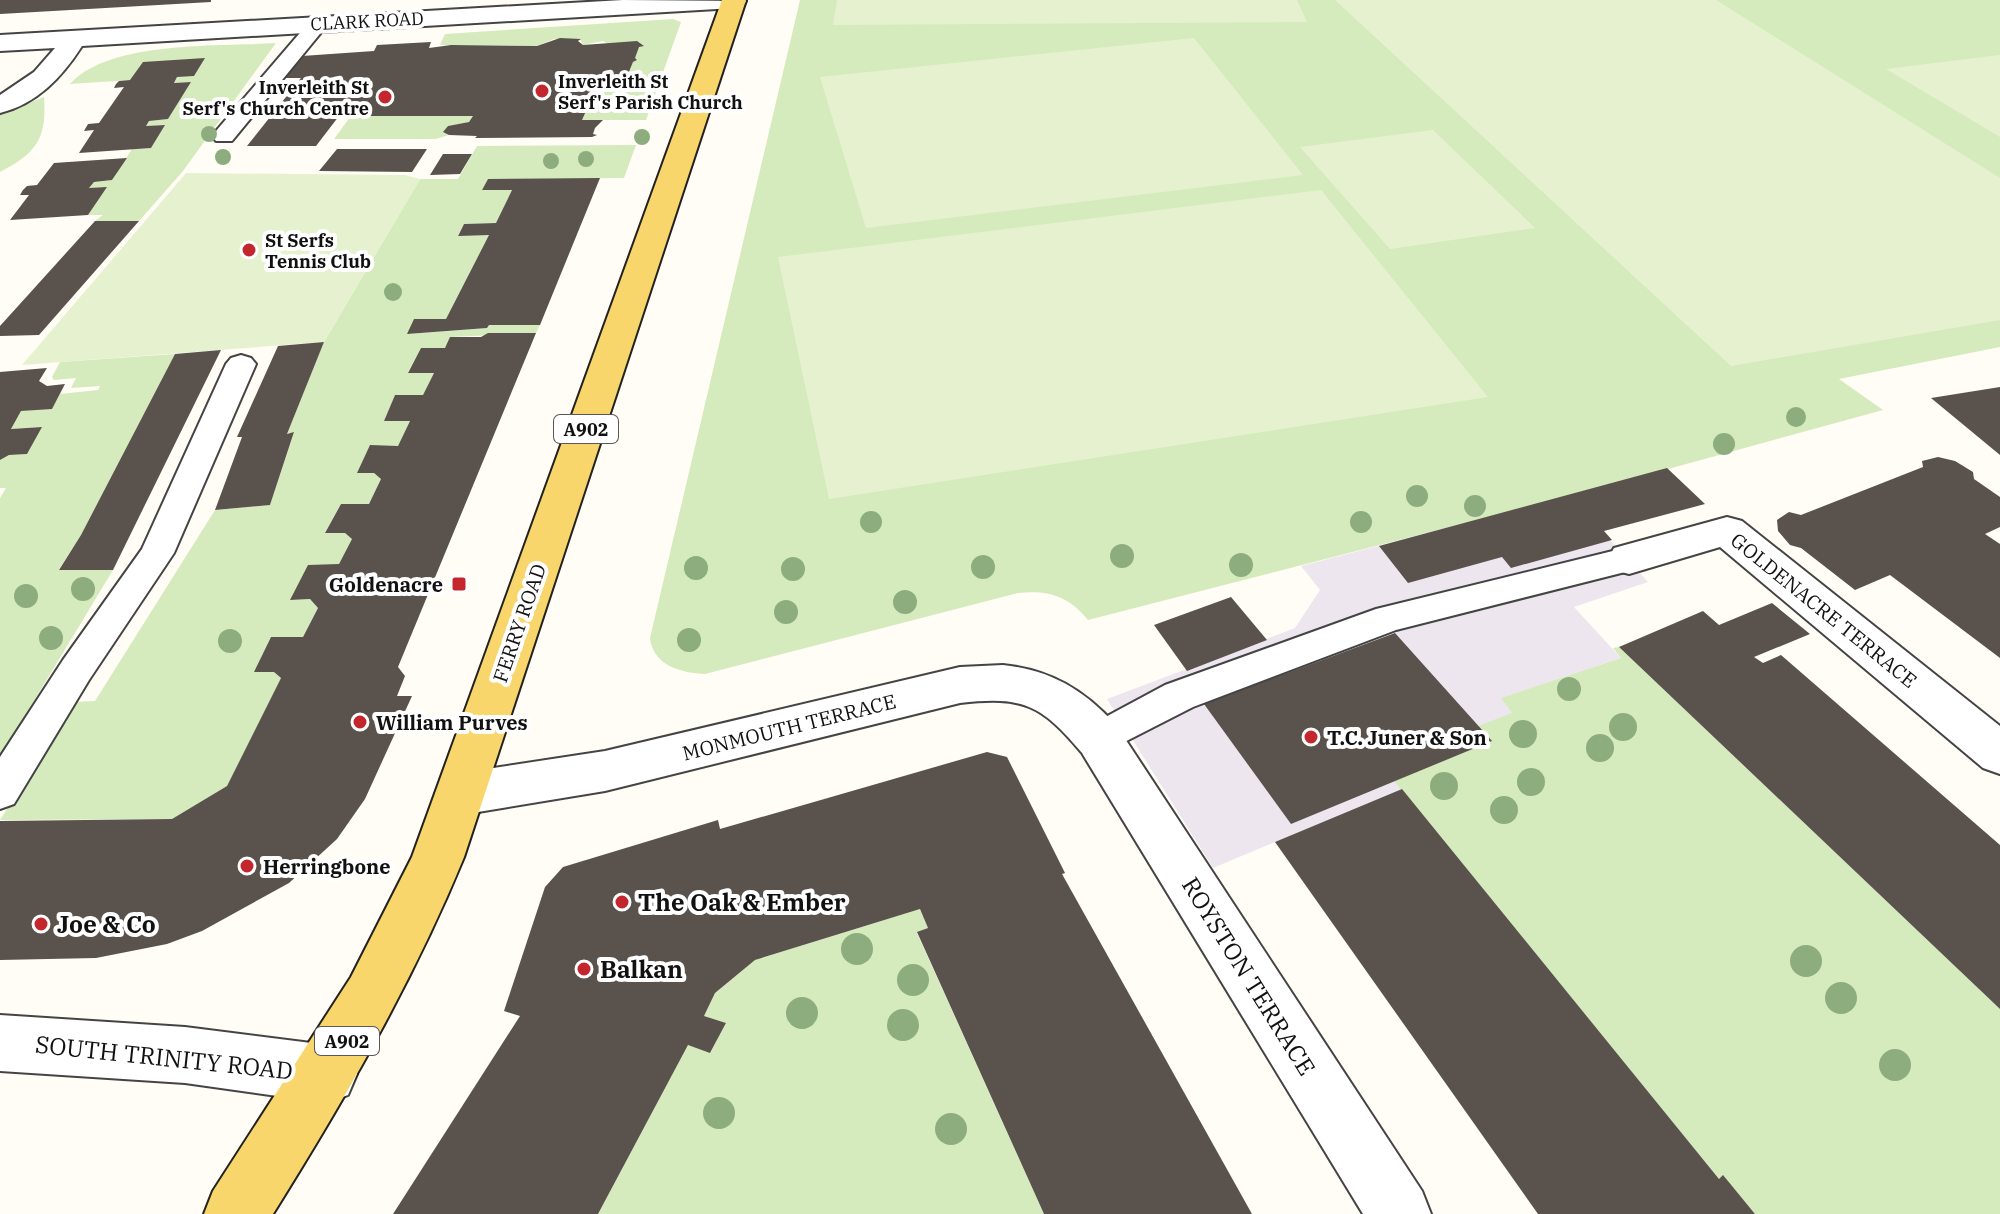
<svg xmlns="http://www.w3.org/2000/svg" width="2000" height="1214" font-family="'IBM Plex Serif',serif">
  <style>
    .industrial { fill: #eee6ef }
    .green { fill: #d5ebbd }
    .pitch { fill: #e6f2cf }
    .building { fill: #5a524d }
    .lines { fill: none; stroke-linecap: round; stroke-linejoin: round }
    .lane-casing { stroke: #444; stroke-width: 4 }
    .street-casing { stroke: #444; stroke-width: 4 }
    .primary-casing { stroke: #222; stroke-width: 4 }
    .lane { fill: #fff; fill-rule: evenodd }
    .street { fill: #fff; fill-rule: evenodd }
    .primary { fill: #f9d66b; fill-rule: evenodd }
    .tree { fill: #8dad7f }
    .poi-dot { fill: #c4262e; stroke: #fff; stroke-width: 3 }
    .labels { text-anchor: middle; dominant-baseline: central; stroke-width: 8; stroke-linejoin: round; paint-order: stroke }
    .far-street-label { font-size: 18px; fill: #111; stroke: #fff }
    .far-poi-label { font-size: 18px; font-weight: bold; fill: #111; stroke: #fff; text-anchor: start }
    .shield { fill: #fff; stroke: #585858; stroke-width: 2 }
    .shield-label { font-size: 18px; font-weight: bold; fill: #111 }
    .poi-label { font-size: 20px; font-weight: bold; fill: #111; stroke: #fff; text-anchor: start }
    .street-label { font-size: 20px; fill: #111; stroke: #fff }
    .near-poi-label { font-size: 24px; font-weight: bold; fill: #111; stroke: #fff; text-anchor: start }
    .near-street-label { font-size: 24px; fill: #111; stroke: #fff }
  </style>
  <rect width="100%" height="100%" fill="#fffdf5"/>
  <path class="industrial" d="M1570 496 1648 582 1574 607 1621 658 1502 698 1512 713 1492 741 1395 782 1402 789 1213 868 1107 699 1295 628 1320 590 1301 566Z"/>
  <path class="green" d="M800 0H2000V347L1839 379 1883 410 1570 496 1088 620C1068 596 1049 590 1018 593L705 674C682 673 653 666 650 638Z
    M673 19 681 22 646 120H582L587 110H590L592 97 597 96 594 95 598 85 625 86 628 74 632 73 629 72 633 62 637 60 603 41 583 45 580 39H554L537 46 440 45 445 34Z
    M276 43 183 171 139 221H95L103 215H88L106 188H89L94 182 112 180 132 149 151 148 164 125 146 126 149 121 168 119 191 82 174 83 177 77 70 84C110 40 219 47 276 43Z
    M44 97C47 138 37 153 0 172V114Z
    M351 116H473L469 122 448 126 444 132 449 135 436 139H334Z
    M636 145 624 178 488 179 482 190H512L496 223 464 224 458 235H489L446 319 408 334 487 328 489 325H540L536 333 451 337 445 348H421L408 372 434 373 423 395H395L384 421H410L398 446H370L358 472 374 473 381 479 369 504H341L325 532 345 533 352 539 339 564 291 600 310 599 318 608 303 637H271L260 660 281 678 227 786 172 819 0 820 75 702 95 701 215 510 270 505 294 433 287 434 324 342 420 179H458L477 146Z
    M175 354 81 535 59 569 113 570 0 757V498L6 488H0V460L9 455 27 454 41 427 11 429 21 411 52 408 60 394 98 390 100 386 71 388 76 378 54 380 52 377 60 362Z
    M1619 647 2000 1009V1214H1755L1723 1176 1719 1179 1394 781 1491 741 1478 726 1512 713 1501 698 1621 658 1613 648Z
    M920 909 928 928 917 933 1044 1214H598L688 1045 711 1052 726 1023 704 1016 715 993 755 960Z"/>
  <path class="pitch" d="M837 0H1297L1307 22 833 25Z
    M1335 0H1716L2000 178V320L1731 366Z
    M1194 38 1303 175 866 228 820 77Z
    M2000 55V137L1886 69Z
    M1433 130 1535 228 1390 249 1300 147Z
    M186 173 405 175 420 179 324 342 22 365Z
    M1321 190 1488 397 829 499 778 257Z"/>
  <path class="building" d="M0 0H211V2L0 14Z
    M560 38 581 39 578 41 583 45 637 41 644 46 639 47 635 58 637 60 633 62 624 84 626 86 598 85 582 120H603L595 128 593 134 597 135 592 137 475 138 477 136 449 135 443 132 448 126 469 122 473 116H339L316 146H247L301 78H282L302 56 374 51 377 45 431 42 429 48 451 45 537 46Z
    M205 58 194 76 177 77 174 83 191 82 168 119 149 121 146 126 165 125 151 148 79 153 94 130 84 131 88 124 99 123 124 87 114 88 116 84 119 81 130 80 143 62Z
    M337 149H427L412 172 319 171Z
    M443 154H472L460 174 430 175Z
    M127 158 112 180 94 182 89 188 107 187 88 215 10 220 29 195H20L23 190 27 186 37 185 54 163Z
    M600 178 540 325H489L487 328 407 334 414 319H446L489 235 458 236 464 224 496 223 512 190H482L488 179Z
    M95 221H139L39 335 0 336V326Z
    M488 333H536L398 667 405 676 397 696H412L365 799 337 839 289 883 202 931 167 944 96 958 0 960V821L172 819 227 786 281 678 274 672H254L271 637H303L318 608 310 599 290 600 308 565 339 564 352 539 345 533H325L341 504H369L381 479 374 473H357L370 445 398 446 410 421H384L395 395H423L434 373H408L421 348H445L450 337H481Z
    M324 342 287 434 294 432 270 505 215 510 242 437H237L278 346Z
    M221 350 113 570H59L81 535 175 354Z
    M47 368 39 381 47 386 65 384 52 409 21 411 11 429 42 427 27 454 9 455 0 460V372Z
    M2000 387V455L1931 398Z
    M1938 457 1955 461 1973 472 1974 479 2000 497V527L1985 534 2000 544V658L1890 575 1855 590 1801 548 1790 545 1778 531 1777 520 1789 512 1801 515 1923 467 1922 461Z
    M1667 468 1705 504 1604 531 1612 540 1511 568 1502 557 1408 583 1379 546Z
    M1231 597 1267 640 1187 671 1154 625Z
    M1772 603 1810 634 1754 657 1763 663 1781 655 2000 845V1009L1619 647 1703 611 1719 625Z
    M1395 633 1492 741 1291 824 1204 704Z
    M987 752 1007 757 1065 873 1062 874 1252 1214H1044L917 932 928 928 920 909 755 960 715 993 704 1016 726 1023 710 1053 688 1045 598 1214H393L520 1016 504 1011 545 887 563 867 718 820 720 829Z
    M1402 789 1719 1179 1723 1175 1755 1214H1538L1275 842Z"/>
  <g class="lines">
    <defs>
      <path id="lane" d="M318 18 328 24 232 141H216L212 136 216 131 311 20Z
        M241 355 251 358 256 364 174 553 89 680 14 804 0 809V757L63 660 142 549 226 364 231 358Z
        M1629 547 1641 550 1646 559 1641 568 1396 630 1193 707 1099 755 1085 750 1079 739 1085 728 1165 685 1376 609Z"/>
      <path id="street" d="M623 0 746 1 743 6 734 8 82 46C62 77 37 104 0 113V95L34 72 55 48 0 51V35Z
        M1727 517 1742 521 2000 726V774L1983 768 1720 547 1629 574 1614 570 1608 559 1614 548Z
        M1003 665C1051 670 1084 690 1116 725L1422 1191 1431 1214H1363L1082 753C1041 704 1023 696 960 703L605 791 460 815 442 809 435 794 442 779 460 773 605 751 960 667Z
        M0 1015 185 1027 327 1045 348 1053 357 1074 348 1095 327 1103 185 1083 0 1071Z"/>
      <path id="primary" d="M722 0H746L464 857C412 983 345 1099 273 1214H204L213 1191 351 977 412 857Z"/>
    </defs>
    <use href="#lane" class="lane-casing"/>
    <use href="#street" class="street-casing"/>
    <use href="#primary" class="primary-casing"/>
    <use href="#lane" class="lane"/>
    <use href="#street" class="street"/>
    <use href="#primary" class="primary"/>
  </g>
  <g class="tree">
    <circle cx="641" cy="104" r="8"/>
    <circle cx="209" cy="134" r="8"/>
    <circle cx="642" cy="137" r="8"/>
    <circle cx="223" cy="157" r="8"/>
    <circle cx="586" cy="159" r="8"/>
    <circle cx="551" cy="161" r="8"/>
    <circle cx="393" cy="292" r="9"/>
    <circle cx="1796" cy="417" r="10"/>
    <circle cx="1724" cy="444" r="11"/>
    <circle cx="1417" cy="496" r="11"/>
    <circle cx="1475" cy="506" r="11"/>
    <circle cx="871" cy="522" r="11"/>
    <circle cx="1361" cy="522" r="11"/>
    <circle cx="1122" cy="556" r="12"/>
    <circle cx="1241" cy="565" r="12"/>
    <circle cx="983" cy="567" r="12"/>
    <circle cx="696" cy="568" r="12"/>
    <circle cx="793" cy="569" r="12"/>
    <circle cx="83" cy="589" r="12"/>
    <circle cx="26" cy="596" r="12"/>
    <circle cx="905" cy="602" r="12"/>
    <circle cx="786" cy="612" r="12"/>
    <circle cx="51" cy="638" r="12"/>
    <circle cx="689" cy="640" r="12"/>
    <circle cx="230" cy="641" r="12"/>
    <circle cx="1569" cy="689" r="12"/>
    <circle cx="1623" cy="727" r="14"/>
    <circle cx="1523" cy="734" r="14"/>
    <circle cx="1600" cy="748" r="14"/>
    <circle cx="1531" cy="782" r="14"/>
    <circle cx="1444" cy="786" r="14"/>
    <circle cx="1504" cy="810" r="14"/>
    <circle cx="857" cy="949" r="16"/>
    <circle cx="1806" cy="961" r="16"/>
    <circle cx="913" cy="980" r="16"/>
    <circle cx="1841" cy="998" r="16"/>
    <circle cx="802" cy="1013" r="16"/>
    <circle cx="903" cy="1025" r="16"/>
    <circle cx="1895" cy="1065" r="16"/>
    <circle cx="719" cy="1113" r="16"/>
    <circle cx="951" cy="1129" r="16"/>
  </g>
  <g class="poi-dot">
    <circle cx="542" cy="91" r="8"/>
    <circle cx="385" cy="97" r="8"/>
    <circle cx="249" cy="250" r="8"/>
    <rect x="451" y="576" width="16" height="16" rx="4"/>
    <circle cx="360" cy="722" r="8"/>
    <circle cx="1311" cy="737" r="8"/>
    <circle cx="247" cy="866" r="8"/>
    <circle cx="622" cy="902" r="8"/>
    <circle cx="41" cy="924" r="8"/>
    <circle cx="584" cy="969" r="8"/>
  </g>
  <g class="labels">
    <g class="far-street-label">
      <text transform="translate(367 21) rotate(-3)">CLARK ROAD</text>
    </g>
    <g class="far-poi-label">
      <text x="558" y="81">Inverleith St<tspan x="558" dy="21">Serf's Parish Church</tspan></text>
      <text x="369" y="87" text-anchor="end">Inverleith St<tspan x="369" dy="21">Serf's Church Centre</tspan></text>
      <text x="265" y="240">St Serfs<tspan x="265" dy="21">Tennis Club</tspan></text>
    </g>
    <g class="shield">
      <rect x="554" y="415" width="64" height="28" rx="6"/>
      <rect x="315" y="1027" width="64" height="28" rx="6"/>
    </g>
    <g class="shield-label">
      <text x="586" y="429">A902</text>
      <text x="347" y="1041">A902</text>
    </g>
    <g class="poi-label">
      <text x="443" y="584" text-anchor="end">Goldenacre</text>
      <text x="376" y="722">William Purves</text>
      <text x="1327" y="737">T.C. Juner &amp; Son</text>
      <text x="263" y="866">Herringbone</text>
    </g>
    <g class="street-label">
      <text transform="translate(1824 610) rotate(39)">GOLDENACRE TERRACE</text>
      <text transform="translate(519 623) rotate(-71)">FERRY ROAD</text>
      <text transform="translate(789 727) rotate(-14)">MONMOUTH TERRACE</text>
    </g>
    <g class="near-poi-label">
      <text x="638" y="902">The Oak &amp; Ember</text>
      <text x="57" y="924">Joe &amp; Co</text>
      <text x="600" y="969">Balkan</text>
    </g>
    <g class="near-street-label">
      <text transform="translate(1249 976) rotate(58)">ROYSTON TERRACE</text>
      <text transform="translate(164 1057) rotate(6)">SOUTH TRINITY ROAD</text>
    </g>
  </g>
</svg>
